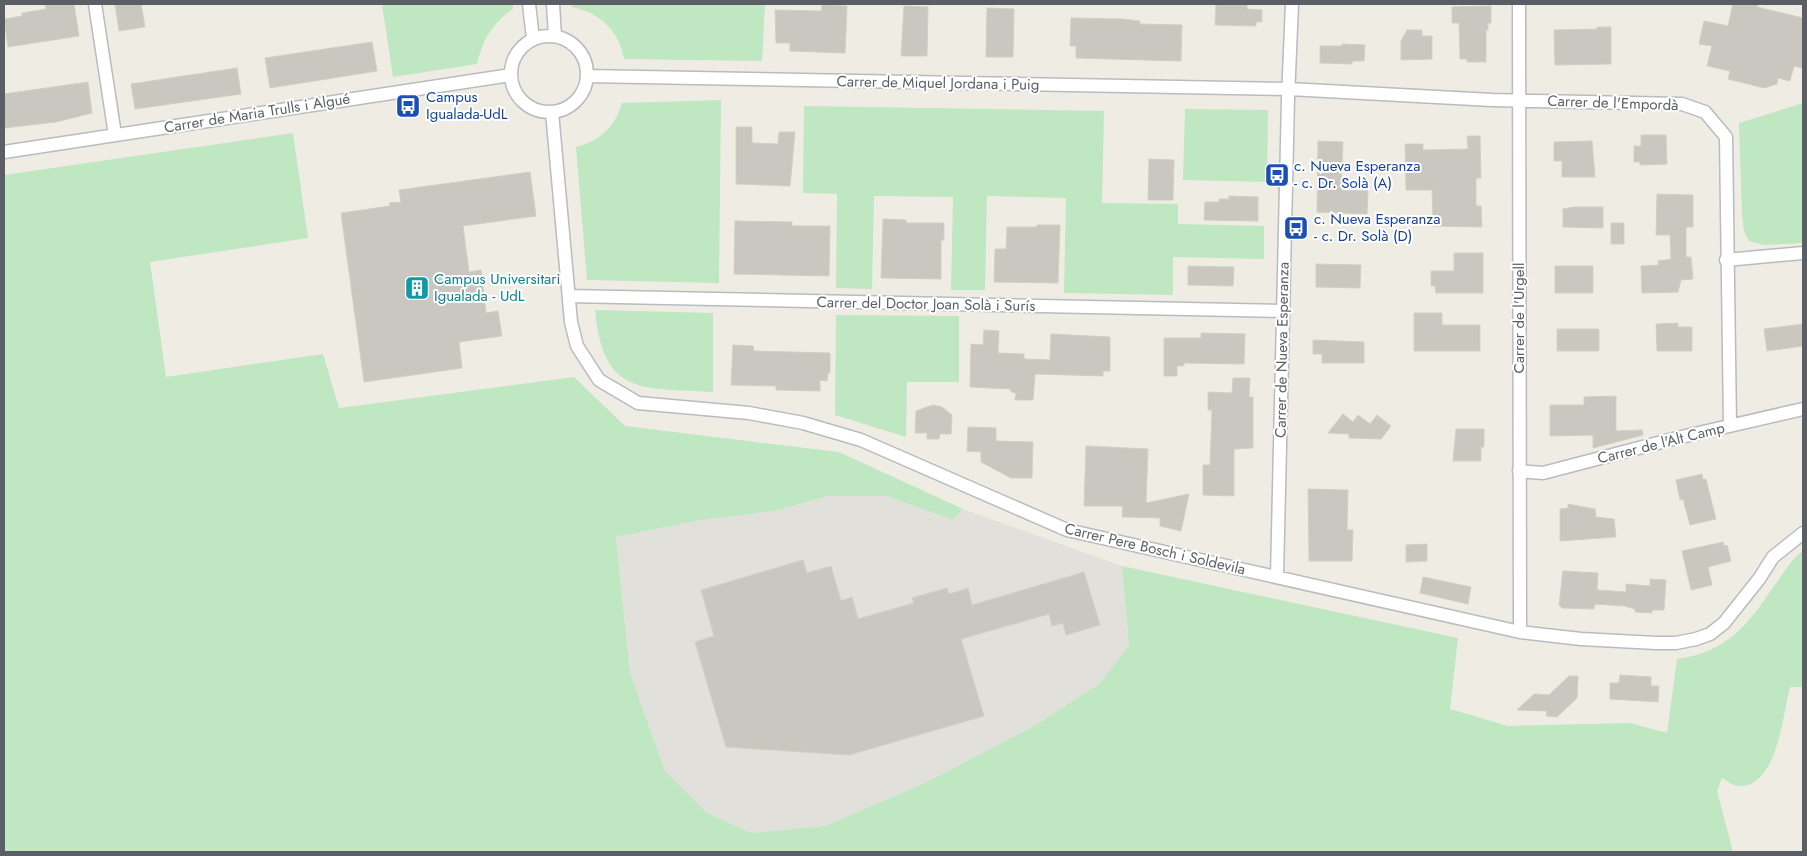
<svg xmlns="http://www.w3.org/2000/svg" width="1807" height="856" font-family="Jost,sans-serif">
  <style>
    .industrial { fill: #e2e0db }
    .green { fill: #bfe7c1 }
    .building { fill: #cac7c0; stroke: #d4cfc1 }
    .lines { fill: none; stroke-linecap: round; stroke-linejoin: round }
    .street-casing { stroke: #b8bbc0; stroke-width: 15 }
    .street { stroke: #fff; stroke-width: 12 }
    .labels { text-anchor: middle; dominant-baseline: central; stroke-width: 4; stroke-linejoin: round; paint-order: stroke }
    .street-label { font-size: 15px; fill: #5b5f65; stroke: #fff }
    .transit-label { font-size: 15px; fill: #164399; stroke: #fff; text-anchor: start }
    .culture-label { font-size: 15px; fill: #0d838f; stroke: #fff; text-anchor: start }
  </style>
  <rect width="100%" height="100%" fill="#efede3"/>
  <path class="industrial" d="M828 496H887L953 520 963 509 1122 566 1129 646 1099 684 1034 726 927 782 825 826 751 833 707 813 665 771 630 673 616 537 702 520 775 511Z"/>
  <path class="green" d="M382 4H513V9C493 22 482 41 477 64L393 77Z
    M572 4H765L762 61 624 59C619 30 600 13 572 7Z
    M721 100 719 283 587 280 576 147C600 141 615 127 622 103Z
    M1803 103V243L1763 245 1749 241 1744 231 1742 216 1739 123Z
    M804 106 1104 111 1102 203 1178 204V224L1264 226V259L1173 257V295L1064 293 1066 198 987 196 985 290H951L953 197 874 196 872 289 836 288 837 194 803 193Z
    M1185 109 1268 110 1267 182 1183 180Z
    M293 133 308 238 150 262 166 377 323 354 339 408 574 377 625 426 839 452 963 509 953 520 887 496H828L775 511 702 520 616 537 630 673 665 771 707 813 751 833 825 826 927 782 1034 726 1099 684 1129 646 1122 566 1458 638 1450 709 1508 726 1630 723 1667 733 1677 659C1727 652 1747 626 1774 586 1784 573 1790 560 1803 551V687H1790C1783 714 1777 788 1739 786 1733 786 1727 781 1722 778L1717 791 1733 852H4V175Z
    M595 310 713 313V392C641 388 603 396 595 310Z
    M836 315 959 316V382H907L906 437 835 415Z"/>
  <path class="building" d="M45 4H74L79 36 8 47 4 19 22 16V13L46 9Z
    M115 4H141L145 27 119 31Z
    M1216 4H1247V9L1262 10V22H1256V26L1215 25Z
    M1733 4H1758L1757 7 1803 18V68L1794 66 1790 81 1778 78 1777 84 1764 88 1728 79 1730 71 1707 66 1712 46 1699 44 1704 21 1728 26Z
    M822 5 847 6 845 53 790 51V43H776L775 10 821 11Z
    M904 6 928 7 927 56H901Z
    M1491 6V23H1488V30H1486V62H1467V59H1460L1459 23H1452V7Z
    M987 8 1014 9 1013 57H986Z
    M1071 18 1123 19 1140 21V24L1182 25 1181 61 1076 58V46H1070Z
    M1597 27H1611V64L1555 65 1554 30 1597 29Z
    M1407 30H1422V36H1432V59L1401 60V41Z
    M372 42 377 71 270 88 265 58Z
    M1342 44 1365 45 1364 61H1352V64L1320 63V46H1342Z
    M237 68 241 94 135 109 131 84Z
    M88 82 92 113 56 122 4 128V94Z
    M736 127H752V143L778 144 779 132H795L790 186 736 184Z
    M1641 135H1666L1667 164 1640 165V162H1634V146H1641Z
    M1467 136H1480L1481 178H1476V206H1481L1482 227 1433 226 1432 190H1406L1405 144H1423V150L1468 149Z
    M1318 141 1343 142 1341 190 1368 191 1367 214 1317 212Z
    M1592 141 1595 177H1562V161H1554V142Z
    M1149 159 1174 160 1173 200H1148Z
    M530 172 536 216 463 226 469 272 481 270 486 313 498 311 502 336 459 342 462 368 364 382 341 213 390 206 389 203 401 202 399 190Z
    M1657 194 1693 195V227H1686V257H1691L1693 279 1681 280 1678 292 1642 293 1641 266 1659 265 1658 261 1671 259 1670 235H1656Z
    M1229 196 1258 197V221L1204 220 1205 202H1219V199H1229Z
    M1574 207H1603V228L1563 227V209Z
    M883 219 906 220V223H944V240H941V279L881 278Z
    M735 221 792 222V226H830L829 276 734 274Z
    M1611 223H1624V244H1611Z
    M1037 225H1060L1058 283 994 282 995 249H1006L1007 227H1037Z
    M1454 253H1483V293H1436L1435 286H1431V271H1454Z
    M1316 264 1361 265 1360 288 1316 287Z
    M1188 266 1234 267 1233 286 1188 285Z
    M1555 266H1593V293H1555Z
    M1414 313H1442V325H1480V351H1414Z
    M1678 323V327H1692V351H1657L1656 324Z
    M1803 324V346L1767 351 1764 329Z
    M1557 329H1599V351H1557Z
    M984 330 999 331 998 353 1024 354V359L1050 360 1051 334 1110 337V371H1103V376L1035 374 1033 400H1015L1016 393 1011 392V389L970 387 971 344 983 345Z
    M1201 333 1245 334 1244 364 1184 363V366H1177V376H1164V338H1201Z
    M1313 340 1364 342V363H1322V354H1313Z
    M733 345 753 346 754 351 830 353V373H828L827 381 820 380V391L776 390V386L731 385Z
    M1233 378H1250L1249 397H1253V448L1234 449V496L1203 495V465H1210L1212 410H1208V392L1232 393Z
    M1616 396V431L1642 430 1643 435 1593 448V435L1550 436V405H1584V397Z
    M933 405 942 407 952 415 951 434H940L939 439H927V433H915L916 411Z
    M1343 414 1353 422 1358 415 1370 424 1377 415 1391 426 1381 439 1349 438V434L1328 433Z
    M968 427 996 428V441L1033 442 1032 478H1011L981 462V452L967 451Z
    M1456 429H1484V447H1481V461H1453Z
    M1086 446 1148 449 1146 503 1189 494 1181 531 1160 526V518L1122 517 1123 506H1084Z
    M1702 474 1703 480 1706 479 1716 519 1690 525 1683 499 1680 500 1676 480Z
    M1308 489 1348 490 1347 530H1353L1352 561H1309Z
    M1568 504 1595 509 1596 517 1614 519 1616 537 1560 541V509L1568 508Z
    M1723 542 1724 546 1727 545 1731 561 1708 567 1712 585 1691 590 1682 551Z
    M1427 544V561L1406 562V545Z
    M803 560 807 573 831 566 841 601 852 597 858 619 914 603 912 598 947 588 949 594 968 588 972 605 1084 572 1100 625 1066 635 1063 623 1052 626 1049 614 961 639 984 716 849 755 726 747 695 642 714 636 701 590Z
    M1563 571 1598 573 1597 590 1626 592V584L1650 586V579L1666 580 1664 610H1652V613L1635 612V609L1624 606 1595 604 1594 609 1562 608 1559 605Z
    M1423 577 1471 587 1468 604 1420 593Z
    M1620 675 1651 677V686H1659L1658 702 1610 699V683H1619Z
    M1569 676H1578L1577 698 1557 717 1546 716 1547 711 1517 710 1534 694 1549 695Z"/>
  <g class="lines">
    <defs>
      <path id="street" d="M95 4 115 135
        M529 4 533 39
        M553 4 555 36
        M1519 4 1520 632
        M511 74a38 38 0 1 1 76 0a38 38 0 1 1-76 0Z
        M587 76 1289 89 1492 100 1682 104 1705 112 1726 137 1730 425
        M552 112 571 322 577 346 599 380 638 403 749 413 803 423 861 440 1067 530 1520 632 1581 639 1656 643H1676L1696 639 1710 634 1724 623 1759 579 1773 557 1803 533
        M4 152 511 75
        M1726 260 1803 253
        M569 296 1283 311
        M1519 471 1543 473 1677 438 1803 409
        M1277 576 1288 98 1292 4"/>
    </defs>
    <use href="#street" class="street-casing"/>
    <use href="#street" class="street"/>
  </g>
  <defs>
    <symbol id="bus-square" viewBox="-11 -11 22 22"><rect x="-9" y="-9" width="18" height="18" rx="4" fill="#1a4fb4" stroke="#fff"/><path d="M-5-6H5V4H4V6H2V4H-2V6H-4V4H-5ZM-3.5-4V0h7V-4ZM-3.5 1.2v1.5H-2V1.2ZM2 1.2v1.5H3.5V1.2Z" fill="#fff"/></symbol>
    <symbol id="building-square" viewBox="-11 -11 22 22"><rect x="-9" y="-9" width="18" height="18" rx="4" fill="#0f9aa8" stroke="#fff"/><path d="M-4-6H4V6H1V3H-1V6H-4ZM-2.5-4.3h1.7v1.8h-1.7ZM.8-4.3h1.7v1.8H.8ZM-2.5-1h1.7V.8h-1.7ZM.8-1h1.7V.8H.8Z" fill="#fff"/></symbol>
  </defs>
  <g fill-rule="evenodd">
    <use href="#bus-square" x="394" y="92" width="28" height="28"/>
    <use href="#bus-square" x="1263" y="161" width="28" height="28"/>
    <use href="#bus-square" x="1282" y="214" width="28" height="28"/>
    <use href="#building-square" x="403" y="274" width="28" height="28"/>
  </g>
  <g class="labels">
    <g class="street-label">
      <text transform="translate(938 83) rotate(1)">Carrer de Miquel Jordana i Puig</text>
      <text transform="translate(1613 103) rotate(2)">Carrer de l'Empordà</text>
      <text transform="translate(257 113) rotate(-9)">Carrer de Maria Trulls i Algué</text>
      <text transform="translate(926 304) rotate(1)">Carrer del Doctor Joan Solà i Surís</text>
      <text transform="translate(1519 318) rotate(-90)">Carrer de l'Urgell</text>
      <text transform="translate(1282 350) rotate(-89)">Carrer de Nueva Esperanza</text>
      <text transform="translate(1661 443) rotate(-14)">Carrer de l'Alt Camp</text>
      <text transform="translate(1155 549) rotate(13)">Carrer Pere Bosch i Soldevila</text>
    </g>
    <g class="transit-label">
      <text x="426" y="97">Campus<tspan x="426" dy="17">Igualada-UdL</tspan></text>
      <text x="1294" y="166">c. Nueva Esperanza<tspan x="1294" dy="17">- c. Dr. Solà (A)</tspan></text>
      <text x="1314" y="219">c. Nueva Esperanza<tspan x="1314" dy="17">- c. Dr. Solà (D)</tspan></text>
    </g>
    <g class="culture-label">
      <text x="434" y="279">Campus Universitari<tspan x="434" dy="17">Igualada - UdL</tspan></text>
    </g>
  </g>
  <rect width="1807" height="856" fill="none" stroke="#5b5f65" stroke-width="10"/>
</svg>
